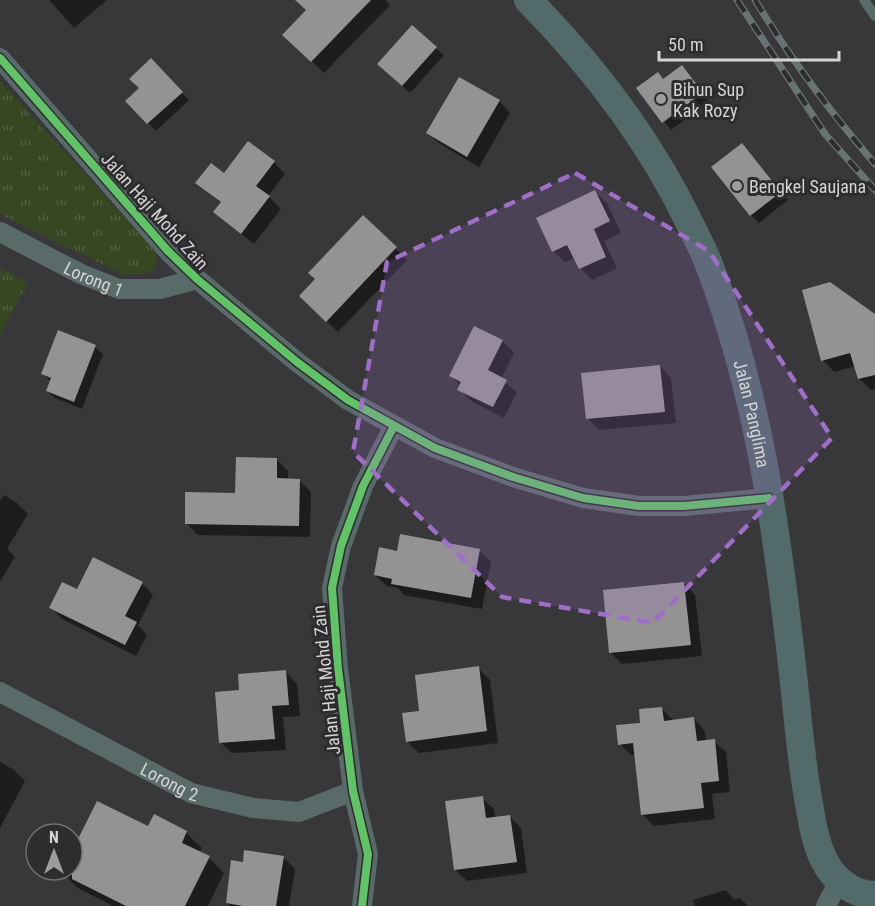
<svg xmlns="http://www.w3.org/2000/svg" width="875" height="906" font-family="'Roboto Condensed',sans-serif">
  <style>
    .grass { fill: url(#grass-tufts) }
    .shadow { fill: #0007 }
    .building { fill: #949293 }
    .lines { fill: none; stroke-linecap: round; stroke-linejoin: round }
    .lane { stroke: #596b69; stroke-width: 10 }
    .street { stroke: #596b69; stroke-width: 20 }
    .secondary { stroke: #526a69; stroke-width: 28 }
    .rail-casing { stroke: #687474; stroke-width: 7 }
    .rail { stroke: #2e2c2f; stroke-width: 4.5; stroke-dasharray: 14; stroke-linecap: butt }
    .cycleway-casing { stroke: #2e2c2f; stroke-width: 11 }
    .cycleway { stroke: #61c268; stroke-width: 8 }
    .marked { fill: #9f6fc8; fill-opacity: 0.2; stroke: #9f6fc8; stroke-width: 4.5; stroke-dasharray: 12 8; stroke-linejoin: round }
    .poi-dot { fill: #9d9c9e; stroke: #2e2c2f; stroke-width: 2 }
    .labels { text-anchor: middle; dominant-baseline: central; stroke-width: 6; stroke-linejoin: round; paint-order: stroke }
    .poi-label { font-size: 18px; fill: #d4d3d5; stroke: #2e2c2f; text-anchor: start }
    .street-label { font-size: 18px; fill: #d4d3d5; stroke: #2e2c2f }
  </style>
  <defs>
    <pattern id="grass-tufts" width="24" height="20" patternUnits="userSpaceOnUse" patternTransform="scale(1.5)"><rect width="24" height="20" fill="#364722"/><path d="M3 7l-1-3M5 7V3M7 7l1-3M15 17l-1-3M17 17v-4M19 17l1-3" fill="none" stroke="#526141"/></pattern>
  </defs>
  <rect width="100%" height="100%" fill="#383739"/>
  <path class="grass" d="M0 81 156 252 157 263 153 271 141 274 124 275 0 214Z
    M0 268 28 283 0 335Z"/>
  <path class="shadow" d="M49 0H107L74 28Z
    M296 0H385L390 5 324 73 285 35 308 11Z
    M436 48 444 55 410 93 386 72Z
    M682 67 709 102 671 130 639 89 658 74 664 80Z
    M159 68 189 100 156 131 128 101Z
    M499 101 510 113 479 167 440 144 428 133Z
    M742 145 788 200 759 223 751 215Z
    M274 162 285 174 268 196 281 209 254 244 215 212 222 204 197 183Z
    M595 192 607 203 621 233 604 241 617 268 592 280 580 268 575 258 565 262 553 251Z
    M363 217 407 260 338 332 301 296 317 279Z
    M875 316V389L871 390 859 378 856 366 834 372 823 360Z
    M475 328 503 341 514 353 501 379 517 392 504 418 471 401 459 389 461 386 451 376Z
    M58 332 95 347 103 354 82 409 55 398 47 391 51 382 42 373Z
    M660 366 671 378 676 423 599 430 588 419Z
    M277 460 288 471V480H299L311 492 310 537 198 535 186 523 237 494Z
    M4 495 17 503 28 514 7 549 15 557 0 582V501Z
    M479 550 491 562 482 609 404 595 398 588 387 586 375 575 398 552Z
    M142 583 153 595 138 625 147 635 136 656 62 619 51 608 78 591Z
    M684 583 695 595 702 656 622 664 611 653Z
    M478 668 490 680 498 743 419 753 407 741 421 712Z
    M286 672 297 684 300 716 283 717 286 750 232 753 220 742 241 691Z
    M661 708 673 720 694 719 705 731 706 741H714L726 752 730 792 712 794 715 819 654 826 642 814 636 755H631L620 744Z
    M0 762 14 770 25 781 0 828Z
    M482 798 494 809 495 818 510 817 521 828 527 873 467 881 455 869Z
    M154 816 186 833 202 848 199 853 209 858 224 873 208 906H113L78 888 63 873 64 870H72V855L148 828Z
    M283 857 295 869 289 906H230L227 903 244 863Z
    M726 890 734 900 740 898 748 906H695L693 900Z"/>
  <path class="building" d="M295 0H371L311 62 282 35 306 10Z
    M412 25 437 47 402 86 377 64Z
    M151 58 183 92 147 124 125 101 139 88 129 79Z
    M682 65 703 93 662 123 636 88 658 72 663 79Z
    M459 77 500 100 467 157 426 133Z
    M248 141 275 161 256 186 270 196 241 234 213 212 221 202 195 183 211 163 224 173Z
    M742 143 781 192 750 216 711 167Z
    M595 190 610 221 594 229 606 257 579 269 567 245 552 252 536 218Z
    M363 215 397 247 326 322 299 296 315 279 308 273Z
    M830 282 875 314V375L858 379 850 353 821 361 802 290Z
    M474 326 503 340 488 370 507 380 493 407 457 390 461 382 449 376Z
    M58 330 96 345 74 402 46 391 51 378 41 374Z
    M660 365 665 412 586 419 581 373Z
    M236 457 277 458V478L300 479 299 526 185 524V492L235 493Z
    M400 534 480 549 471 598 391 584 392 579 374 575 379 547 397 551Z
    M93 557 143 582 125 616 137 622 125 645 49 608 62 582 77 589Z
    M684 582 691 645 609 653 603 590Z
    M479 666 487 731 406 742 402 713 419 711 415 675Z
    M286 670 289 705 272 706 275 739 219 743 215 692 239 690 238 674Z
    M662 707 664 721 694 717 697 741 715 739 719 781 701 783 704 808 641 815 633 743 618 745 616 725 640 723 639 709Z
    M483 796 486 818 510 815 517 862 454 870 445 801Z
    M97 801 148 826 154 814 187 831 182 843 210 856 185 906H126L72 879V851Z
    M244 850 284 856 276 906H243L226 903 231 860 243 862Z"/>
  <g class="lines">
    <path class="lane" d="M864 0 875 16"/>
    <g class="street">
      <path d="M0 58 168 251 197 279 297 362 348 400 435 448 513 477 583 498 639 506H684L769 498"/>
      <path id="s1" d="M0 232 81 274 119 289H160L197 279"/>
      <path id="s2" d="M0 692 191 793 253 808 299 812 353 791"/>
      <path d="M362 906 368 854 353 791 338 668 332 588 341 546 363 486 394 426"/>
      <path d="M826 906 839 881"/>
    </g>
    <path class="secondary" id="s3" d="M528 0C595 68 650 140 691 226 698 240 705 253 710 267 757 392 775 517 790 648 796 696 799 744 807 792 811 815 814 840 824 860 833 879 853 895 875 895"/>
    <defs>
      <path id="rail" d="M737 0 825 134 875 190
        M755 0C790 58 831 113 875 164"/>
    </defs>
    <use href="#rail" class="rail-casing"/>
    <use href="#rail" class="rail"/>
    <defs>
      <path id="cycleway" d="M0 58 168 251 197 279 297 362 348 400 435 448 513 477 583 498 639 506H684L769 498
        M362 906 368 854 353 791 338 668 332 588 341 546 363 486 394 426"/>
    </defs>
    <use href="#cycleway" class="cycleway-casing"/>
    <use href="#cycleway" class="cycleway"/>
  </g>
  <path class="marked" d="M575 173 709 251 832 438 653 623 502 597 353 452 387 262Z"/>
  <g class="poi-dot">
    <circle cx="661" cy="99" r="6"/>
    <circle cx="737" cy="186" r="6"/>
  </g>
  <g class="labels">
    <g class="poi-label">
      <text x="673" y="89">Bihun Sup<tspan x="673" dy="21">Kak Rozy</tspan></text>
      <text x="749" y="186">Bengkel Saujana</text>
    </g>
    <g class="street-label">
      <text transform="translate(155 211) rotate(48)">Jalan Haji Mohd Zain</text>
      <text stroke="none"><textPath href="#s1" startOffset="105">Lorong 1</textPath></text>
      <text stroke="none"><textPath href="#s3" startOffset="478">Jalan Panglima</textPath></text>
      <text transform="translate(326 680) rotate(-96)">Jalan Haji Mohd Zain</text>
      <text stroke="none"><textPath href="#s2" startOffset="192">Lorong 2</textPath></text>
    </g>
  </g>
  <g transform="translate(54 852)"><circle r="28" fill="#2e2c2f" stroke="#706f71" stroke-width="1.5"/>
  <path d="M0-4.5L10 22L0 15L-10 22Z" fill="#9d9c9e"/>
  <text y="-9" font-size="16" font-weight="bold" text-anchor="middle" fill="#d4d3d5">N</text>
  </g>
  <path d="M659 51v9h180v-9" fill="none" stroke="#d4d3d5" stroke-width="3"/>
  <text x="668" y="51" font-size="18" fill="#d4d3d5" stroke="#2e2c2f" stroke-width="4.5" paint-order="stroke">50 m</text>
</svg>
